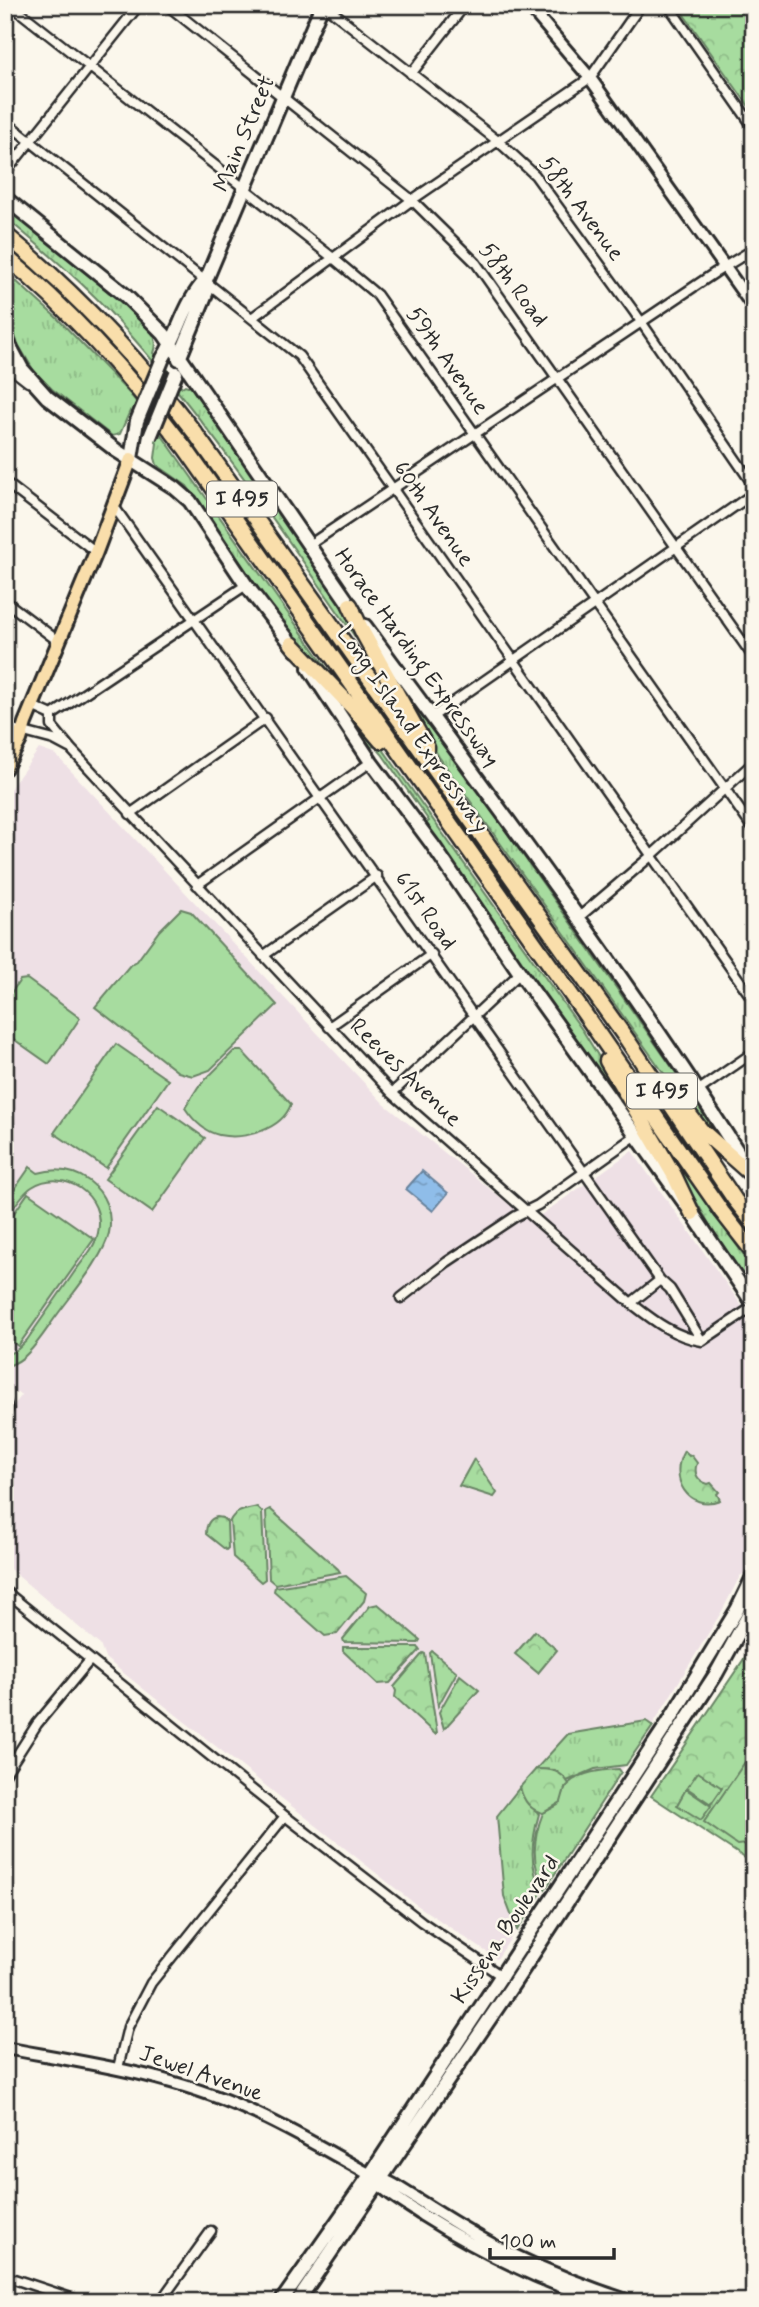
<svg xmlns="http://www.w3.org/2000/svg" width="759" height="2307" font-family="Mynerve,sans-serif">
  <style>
    .built { fill: #eee0e5 }
    .grass { fill: url(#grass-tufts); stroke: #698465; stroke-width: 2 }
    .forest { fill: url(#forest-crowns); stroke: #698465; stroke-width: 2 }
    .pitch { fill: #a7dc9f; stroke: #698465; stroke-width: 2 }
    .water { fill: url(#water-ripples); stroke: #67839d; stroke-width: 2 }
    .lines { fill: none; stroke-linecap: round; stroke-linejoin: round }
    .minor-casing { stroke: #2b2b2b; stroke-width: 13 }
    .tertiary-casing { stroke: #2b2b2b; stroke-width: 16 }
    .secondary-casing { stroke: #2b2b2b; stroke-width: 18 }
    .primary-casing { stroke: #2b2b2b; stroke-width: 18 }
    .motorway-casing { stroke: #2b2b2b; stroke-width: 19 }
    .minor { stroke: #fbf7ec; stroke-width: 8 }
    .tertiary { stroke: #fbf7ec; stroke-width: 10 }
    .secondary { stroke: #fbf7ec; stroke-width: 12 }
    .primary { stroke: #f9deab; stroke-width: 12 }
    .motorway { stroke: #f9deab; stroke-width: 14 }
    .secondary-bridge-casing { stroke: #2b2b2b; stroke-width: 18; stroke-linecap: butt }
    .secondary-bridge { stroke: #fbf7ec; stroke-width: 12 }
    .labels { text-anchor: middle; dominant-baseline: central; stroke-width: 5; stroke-linejoin: round; paint-order: stroke }
    .shield { fill: #fbf7ec; stroke: #696865; stroke-width: 2 }
    .shield-label { font-size: 21px; font-weight: bold; fill: #2b2b2b }
    .street-label { font-size: 23px; fill: #2b2b2b; stroke: #fbf7ec }
  </style>
  <defs>
    <pattern id="grass-tufts" width="24" height="20" patternUnits="userSpaceOnUse" patternTransform="scale(1.75)"><rect width="24" height="20" fill="#a7dc9f"/><path d="M3 7l-1-3M5 7V3M7 7l1-3M15 17l-1-3M17 17v-4M19 17l1-3" fill="none" stroke="#90bd89"/></pattern>
    <pattern id="forest-crowns" width="20" height="18" patternUnits="userSpaceOnUse" patternTransform="scale(1.75)"><rect width="20" height="18" fill="#a7dc9f"/><path d="M2 6a3 3 0 1 1 6 0M12 15a3 3 0 1 1 6 0" fill="none" stroke="#90bd89"/></pattern>
    <pattern id="water-ripples" width="26" height="14" patternUnits="userSpaceOnUse" patternTransform="scale(1.75)"><rect width="26" height="14" fill="#8fbde9"/><path d="M2 4q2-2 4 0t4 0M15 11q2-2 4 0t4 0" fill="none" stroke="#759abd"/></pattern>
  </defs>
  <rect width="100%" height="100%" fill="#fbf7ec"/>
  <filter id="ink" filterUnits="userSpaceOnUse"><feTurbulence type="fractalNoise" baseFrequency=".0143" numOctaves="2"/><feDisplacementMap in="SourceGraphic" scale="14" xChannelSelector="R" yChannelSelector="G"/><feConvolveMatrix kernelMatrix="1 2 1 2 8 2 1 2 1" color-interpolation-filters="sRGB"/></filter>
  <g filter="url(#ink)">
    <path class="built" d="M39 749 56 755 384 1104 531 1222 632 1151 754 1323V1574L748 1571 740 1576 722 1611 658 1716 497 1959 414 1903 146 1691 105 1658 100 1645 5 1565V1416L22 1395 5 1387V796Z"/>
    <path class="grass" d="M5 206 142 320C150 331 160 338 154 353L182 387 185 385 191 387 337 595 376 667C294 549 215 429 119 322 85 284 44 250 5 217Z
      M5 271 58 319 130 394 163 437 341 688 293 638 187 486 157 465 155 458 157 443 130 411 120 434 112 436 52 389 34 371 19 346 5 310Z
      M385 659 719 1134 716 1136 697 1120 439 757 383 660Z
      M340 704 370 731 583 1031 640 1124 637 1126 424 825 429 821 382 754 375 746 371 747Z
      M675 1160 754 1269V1290L719 1241 689 1189 687 1190 672 1163Z
      M646 1721 653 1726 626 1765 595 1769 567 1781 555 1770 536 1769 568 1734Z
      M619 1769 621 1772 545 1889C530 1864 533 1838 543 1813L558 1805C561 1800 565 1787 568 1784 581 1772 602 1770 619 1769Z
      M520 1787 523 1796 539 1814C531 1842 529 1866 542 1892L517 1930 504 1896 497 1816Z"/>
    <path class="forest" d="M677 5H754V113L750 108Z
      M684 1451 689 1456 691 1455 697 1463C693 1474 698 1481 708 1484L711 1483 719 1492 717 1494 720 1500C688 1512 668 1478 684 1451Z
      M474 1459 497 1493 494 1497 459 1486Z
      M257 1507 262 1512 265 1579 261 1582 233 1557 230 1521C235 1510 246 1510 257 1507Z
      M270 1509 338 1569 340 1572 275 1584 269 1579 266 1511Z
      M217 1517 223 1518 227 1522 228 1548 226 1550 206 1534C206 1526 208 1519 217 1517Z
      M346 1576 366 1593 364 1601 337 1634 325 1636 274 1591 275 1587Z
      M378 1604 420 1640 418 1643 344 1642 343 1639 370 1606Z
      M535 1631 557 1650 538 1673 515 1654Z
      M754 1644V1864L651 1796Z
      M343 1647H418L420 1650 390 1683 378 1684 343 1651Z
      M432 1651 457 1672 438 1706 430 1653Z
      M423 1653 425 1654 437 1733 435 1734 395 1697 396 1691 394 1687Z
      M460 1675 479 1690 444 1729 439 1712Z
      M536 1769C551 1769 561 1770 569 1784L565 1788 561 1802 543 1813C529 1810 523 1800 520 1787Z"/>
    <path class="pitch" d="M181 909 191 912 277 1005 210 1070 193 1076 178 1072 95 1007 130 965 137 961 159 931Z
      M27 979 80 1018 49 1064 5 1033V1002L20 980Z
      M116 1044 168 1080 106 1168 54 1133Z
      M234 1051H242L291 1104C282 1130 244 1140 219 1135 205 1132 193 1120 185 1108L198 1087Z
      M158 1105 205 1138 152 1212 105 1179Z
      M30 1167 38 1173C56 1168 74 1170 89 1181 105 1193 113 1214 109 1233 104 1257 72 1294 57 1315 48 1327 39 1342 28 1353 22 1360 14 1364 5 1367V1356L18 1349 27 1340C42 1318 58 1296 73 1274 82 1261 95 1248 98 1233 106 1195 64 1167 32 1187 21 1194 13 1209 5 1220V1203Z
      M28 1193 94 1239 18 1346 5 1337V1226Z
      M752 1761 754 1762V1843L737 1845 704 1822 745 1762Z
      M698 1772 722 1788 711 1804 687 1788Z
      M686 1789 711 1806 701 1820 677 1805Z"/>
    <path class="water" d="M422 1171 448 1193 433 1211 406 1189Z"/>
    <g class="lines">
      <defs>
        <path id="minor" d="M11 5 333 258 377 295 754 830
          M167 5 412 200 476 263 754 658
          M324 5 499 142 535 175 635 313 754 486
          M668 5 754 128
          M411 74 465 5
          M5 121 299 356 754 1001
          M5 173 139 5
          M253 317 412 200 590 78 641 5
          M5 364 28 382
          M5 482 96 552
          M113 505 660 1280 670 1289 702 1341
          M309 545 716 272 754 249
          M5 601 58 641
          M32 706 52 715
          M52 715V726L71 749 392 1093 631 1303C653 1320 674 1337 702 1341L754 1306
          M52 715 246 585
          M432 717 754 493
          M5 727 54 740 69 748
          M130 814 266 718
          M197 885 371 762
          M578 918 651 856 754 762
          M263 956 377 876
          M329 1027 432 954
          M699 1090 754 1052
          M392 1093 520 973
          M401 1298 447 1262 516 1216 538 1205 635 1136
          M631 1303 660 1280
          M5 1401 8 1409 5 1416
          M5 1591 285 1816 422 1922 503 1977
          M5 1774 37 1724 90 1660
          M118 2068 128 2027 151 1983 285 1816
          M5 2276 83 2302
          M160 2302 211 2231"/>
        <path id="tertiary" d="M528 5 590 78 754 308
          M5 2048C87 2063 169 2074 246 2109 288 2127 327 2151 367 2173 376 2178 387 2180 396 2186 432 2208 467 2232 505 2251 546 2271 589 2288 633 2302
          M374 2179C387 2194 406 2204 422 2215 479 2251 540 2281 604 2302"/>
        <path id="secondary" d="M5 198 125 295 164 334 354 611
          M5 337 22 369 47 397 117 451 175 488 190 501 246 585 296 650
          M163 358C179 333 185 301 206 280L322 5
          M179 359 207 291 206 280
          M131 459 137 421
          M365 626C496 804 630 982 748 1168
          M309 668 371 762 432 844 520 973 692 1213 754 1305
          M281 2302 370 2175 668 1723 737 1610 754 1575
          M297 2302 514 1983 716 1674 754 1605"/>
        <path id="primary" d="M5 749 21 732
          M5 768 20 740 25 723 96 552 131 459"/>
        <path id="motorway" d="M5 234C76 293 139 360 195 433L628 1041 735 1200 754 1224
          M5 256C73 312 132 379 185 448L584 1013 722 1212 754 1253
          M350 605 363 633 427 748
          M292 644 353 708 381 741
          M607 1061 674 1175 692 1213
          M679 1101 701 1130 754 1177"/>
      </defs>
      <use href="#minor" class="minor-casing"/>
      <use href="#tertiary" class="tertiary-casing"/>
      <use href="#secondary" class="secondary-casing"/>
      <use href="#primary" class="primary-casing"/>
      <use href="#motorway" class="motorway-casing"/>
      <use href="#minor" class="minor"/>
      <use href="#tertiary" class="tertiary"/>
      <use href="#secondary" class="secondary"/>
      <use href="#primary" class="primary"/>
      <use href="#motorway" class="motorway"/>
      <defs>
        <path id="secondary-bridge" d="M137 421 163 358
          M150 437 176 373"/>
      </defs>
      <use href="#secondary-bridge" class="secondary-bridge-casing"/>
      <use href="#secondary-bridge" class="secondary-bridge"/>
    </g>
  </g>
  <g class="labels">
    <g class="shield">
      <rect x="207" y="481.5" width="70" height="35" rx="5"/>
      <rect x="627" y="1073.5" width="70" height="35" rx="5"/>
    </g>
    <g class="shield-label">
      <text x="242" y="499">I 495</text>
      <text x="662" y="1091">I 495</text>
    </g>
    <g class="street-label">
      <text transform="translate(245 134) rotate(-67)">Main Street</text>
      <text transform="translate(581 209) rotate(53)">58th Avenue</text>
      <text transform="translate(513 285) rotate(53)">58th Road</text>
      <text transform="translate(447 361) rotate(55)">59th Avenue</text>
      <text transform="translate(433 514) rotate(55)">60th Avenue</text>
      <text transform="translate(416 658) rotate(54)">Horace Harding Expressway</text>
      <text transform="translate(412 730) rotate(55)">Long Island Expressway</text>
      <text transform="translate(425 911) rotate(55)">61st Road</text>
      <text transform="translate(405 1073) rotate(44)">Reeves Avenue</text>
      <text transform="translate(506 1930) rotate(-56)">Kissena Boulevard</text>
      <text transform="translate(201 2074) rotate(19)">Jewel Avenue</text>
    </g>
  </g>
  <rect width="759" height="2307" fill="none" stroke="#fbf7ec" stroke-width="28"/>
  <rect x="14" y="14" width="731" height="2279" fill="none" stroke="#2b2b2b" stroke-width="2.5" filter="url(#ink)"/>
  <path d="M490 2248v10h124v-10" fill="none" stroke="#2b2b2b" stroke-width="3.5"/>
  <text x="500" y="2248" font-size="21" fill="#2b2b2b" stroke="#fbf7ec" stroke-width="5" paint-order="stroke">100 m</text>
</svg>
